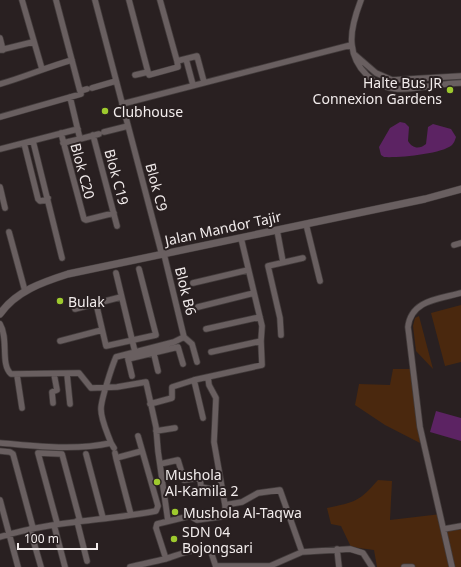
<svg xmlns="http://www.w3.org/2000/svg" width="461" height="567" font-family="'Noto Sans',sans-serif">
  <style>
    .green { fill: #4a280e }
    .water { fill: #5c2363 }
    .lines { fill: none; stroke-linecap: round; stroke-linejoin: round }
    .minor-casing { stroke: #433c3c; stroke-width: 7 }
    .tertiary-casing { stroke: #433c3c; stroke-width: 8 }
    .minor { stroke: #695f60; stroke-width: 5.5 }
    .tertiary { stroke: #695f60; stroke-width: 7 }
    .poi-dot { fill: #9eca2e; stroke: #292021; stroke-width: 1.5 }
    .labels { text-anchor: middle; dominant-baseline: central; stroke-width: 4; stroke-linejoin: round; paint-order: stroke }
    .poi-label { font-size: 14px; fill: #f2ecec; stroke: #292021; text-anchor: start }
    .street-label { font-size: 14px; fill: #f2ecec; stroke: #292021 }
  </style>
  <rect width="100%" height="100%" fill="#292021"/>
  <path class="green" d="M461 305V362L445 366 431 313Z
    M419 316 433 369 416 351 413 326 415 318Z
    M393 369H410L413 382 420 443 385 425 355 405 359 384 390 385Z
    M378 480 392 481 390 520 441 514 445 531 461 527V567H377L374 550 351 547 341 526 331 524 327 508C355 502 359 502 378 480Z"/>
  <path class="water" d="M400 122 405 123 409 127 408 141C412 148 419 150 426 144L428 127 433 124 451 129 456 137C455 140 454 143 452 145 442 154 398 158 384 157L381 155 379 147 390 128Z
    M436 411 461 418V441L430 432Z"/>
  <g class="lines">
    <defs>
      <path id="minor" d="M22 0 42 69
        M56 0 80 91 87 89
        M95 0 162 255
        M129 0 148 72
        M160 0 177 61
        M361 0C356 13 350 31 352 45 354 67 374 88 397 89 418 90 440 83 461 83
        M0 38 3 50
        M0 50 33 42
        M354 54 376 73 392 80 461 76
        M186 59 193 85
        M135 75 148 72 149 75 178 67 177 61 197 56 204 82
        M0 84C25 77 47 67 72 60
        M92 88 116 81
        M70 97 80 139 99 134
        M122 104 351 45
        M0 117 81 94 80 91
        M104 132 128 126
        M61 133 84 219 86 220 114 213
        M93 135 117 226
        M33 141 62 258
        M24 143 38 199 40 201 47 200 48 198
        M63 143 80 139
        M0 149 78 129
        M0 187 5 208
        M306 224 320 281
        M277 230 283 262
        M9 232 25 291
        M454 245 461 243
        M116 273 135 352
        M193 283 248 270
        M96 303 106 346 156 335 139 269
        M198 307 254 293
        M75 309 121 297
        M0 324C9 339 0 364 11 374L79 373 91 388 117 387 146 382 156 427 158 451 168 521
        M206 329 260 317
        M281 335 280 318 268 266 303 258
        M184 337 192 344 197 362
        M60 341 102 330
        M153 350 158 371
        M211 352 261 341
        M67 374 70 404
        M17 375 22 408
        M132 376 128 359 178 347 183 364
        M208 377 209 385 216 398 214 442 225 505
        M53 403 52 392 57 390 54 374
        M150 404 172 398V387L194 380
        M203 418 194 380 262 365 261 341 262 326 241 238
        M156 431 175 428
        M0 443C37 446 74 451 111 443L114 448
        M111 443C107 432 101 420 101 409 101 400 112 366 116 357L174 342 184 337 164 254
        M0 451 10 452 13 454 33 528
        M115 453 116 458 142 451
        M86 454 103 518
        M116 458 131 515
        M160 464 178 460 184 480 200 478 201 487 211 489 222 487
        M0 500 18 567
        M77 521 87 561
        M57 523 38 453 62 454 80 521
        M54 525 65 567
        M30 529 41 567
        M444 529 461 526
        M0 537C51 521 104 521 156 511L158 506 138 436
        M337 549 339 567
        M166 559 156 528 157 524 190 516 197 520 226 516 225 505 242 502 258 493 280 490 302 552
        M216 566H270L302 552 350 549 363 553 372 567
        M130 567C142 564 153 562 165 559 179 555 196 546 211 552L216 567
        M404 567H412
        M452 567 420 427 408 327C411 300 439 299 461 293"/>
      <path id="tertiary" d="M0 314C16 291 43 282 68 274L425 199 461 189"/>
    </defs>
    <use href="#minor" class="minor-casing"/>
    <use href="#tertiary" class="tertiary-casing"/>
    <use href="#minor" class="minor"/>
    <use href="#tertiary" class="tertiary"/>
  </g>
  <g class="poi-dot">
    <circle cx="450" cy="90" r="4"/>
    <circle cx="105" cy="111" r="4"/>
    <circle cx="60" cy="301" r="4"/>
    <circle cx="157" cy="482" r="4"/>
    <circle cx="175" cy="512" r="4"/>
    <circle cx="174" cy="539" r="4"/>
  </g>
  <g class="labels">
    <g class="poi-label">
      <text x="442" y="82" text-anchor="end">Halte Bus JR<tspan x="442" dy="16">Connexion Gardens</tspan></text>
      <text x="113" y="111">Clubhouse</text>
      <text x="68" y="301">Bulak</text>
      <text x="165" y="474">Mushola<tspan x="165" dy="16">Al-Kamila 2</tspan></text>
      <text x="183" y="512">Mushola Al-Taqwa</text>
      <text x="182" y="531">SDN 04<tspan x="182" dy="16">Bojongsari</tspan></text>
    </g>
    <g class="street-label">
      <text transform="translate(83 171) rotate(75)">Blok C20</text>
      <text transform="translate(117 177) rotate(75)">Blok C19</text>
      <text transform="translate(157 187) rotate(75)">Blok C9</text>
      <text transform="translate(223 228) rotate(-12)">Jalan Mandor Tajir</text>
      <text transform="translate(186 291) rotate(76)">Blok B6</text>
    </g>
  </g>
  <path d="M18 543v6h79v-6" fill="none" stroke="#f2ecec" stroke-width="2"/>
  <text x="24" y="543" font-size="12" fill="#f2ecec" stroke="#292021" stroke-width="3" paint-order="stroke">100 m</text>
</svg>
